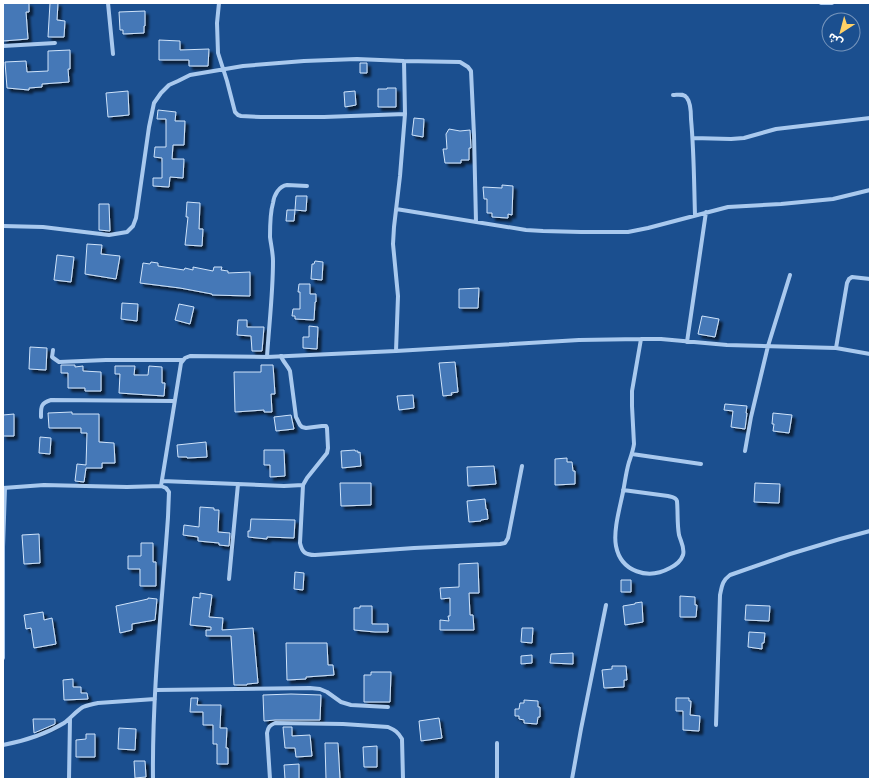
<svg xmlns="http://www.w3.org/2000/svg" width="873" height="782" font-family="Signika,'Noto Sans Arabic',sans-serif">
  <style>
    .building { fill: #4478b7; stroke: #cfe3fa; filter: url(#shadow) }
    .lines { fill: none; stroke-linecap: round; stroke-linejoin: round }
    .street { stroke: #a9c9ee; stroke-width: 4 }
  </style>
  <defs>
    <filter id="shadow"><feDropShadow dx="3.5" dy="3.5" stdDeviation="1" flood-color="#0009"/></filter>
  </defs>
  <rect width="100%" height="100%" fill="#1b4f8f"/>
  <path class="building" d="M3 3H29V12H26L28 39 3 41Z
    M50 3H58L57 20 65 21 64 37H48Z
    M145 11V26H144V33L123 34V30H120L119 12Z
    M159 40 180 41V50L209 49 208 66H189V60H159Z
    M70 50V69H68L69 82 42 84V87L29 88V90L7 88 5 62 26 61 27 72 48 71V51Z
    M360 63H367V73H360Z
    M387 88H396V107H378V89H387Z
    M128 91 129 115 108 117 106 93Z
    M355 91 356 105 345 107 344 92Z
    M158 110 176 112 175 121H185L184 145H173L172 159H184L183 178 170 177 169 187 153 186V178H162V158L154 157 155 147H166V119H157Z
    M414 118 424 119 423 137 412 135Z
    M449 129 460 131 470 130 471 148H469V160H461V163H445L443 149H447L446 134Z
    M502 185 513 186 512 215 508 214V218L492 217V213H487V199H484L483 187 502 188Z
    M296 196H307L306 211 295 210Z
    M187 202 200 203 199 229H203L202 246 185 245 188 217H186Z
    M99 204H109L110 231 99 230Z
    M287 210H295L294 221H286Z
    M87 244 102 245 101 254 120 256 116 279 85 274Z
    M57 255 74 257 71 282 54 280Z
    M315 261 323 262 322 280 311 279 312 264H314Z
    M151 262 158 263V266L184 270 185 268 193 270V267L213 271 214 267H222L221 270 228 271V273L250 272V296L212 295V294L180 288 140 283 143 263 150 264Z
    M299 284H310V294H316V302H315L314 320 295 319V316H292L293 309H300V292H298Z
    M479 288 478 308H459V289Z
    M122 303 138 304 137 321 121 319Z
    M179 304 194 307 190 324 175 320Z
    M702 316 719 319 715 337 698 334Z
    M238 320H247V327H264L262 351H252L251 336 237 335Z
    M309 326 318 327 317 349 303 348V337H309Z
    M30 347 47 348 46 370 29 369Z
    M455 362 458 392 451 393 452 395 443 396 439 363Z
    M61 365H75V367L83 366V371L101 372V391H85V388H68V373H61Z
    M261 365H273L275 394H271L272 412H264V410L235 412 234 372H261Z
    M115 366H135L134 375H148L149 366 162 367V383H165L164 396 119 393 120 374H115Z
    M413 395 414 408 399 410 397 396Z
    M725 404 747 406 746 413H747L745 429 731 427 733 411 724 410Z
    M72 412V414H99V442L114 443 115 463H102V468H86L84 482 75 481 77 464 86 465 87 433H81V428H49L48 413Z
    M773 413 792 415 789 433 773 431 774 424H772Z
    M14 414V436H3V415Z
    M291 415 294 429 276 431 274 417Z
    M40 437 51 438 50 454 39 453Z
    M206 442 207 457 187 458V457H178L177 445Z
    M264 450H284L285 476 270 477V465H264Z
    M355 450V451H358V453L360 452 361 466 342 468 341 451Z
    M567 458V462H572L573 471H575V484L555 485V459Z
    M494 466 496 484 468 486 467 467Z
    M340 483H371V505L341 506Z
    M755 483 780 484 779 503 754 502Z
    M485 499 486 509H487L488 519 481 520V521L469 522 467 501Z
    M200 507 214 508V510H219L218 532 230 533 229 546 219 545V543L198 541V537L183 535 184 525 199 527Z
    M251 519 295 520 294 538 267 537V539L248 537V531H250Z
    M39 534 40 563 24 564 22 535Z
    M141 543H153V562H156V586H140V569H128V556H141Z
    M478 563 479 593H469L470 615H473L474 630H440V620L449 621 448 616H450V598L441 599 440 588 459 587V564Z
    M295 572 304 573 303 590 294 589Z
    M621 580H631V592H621Z
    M200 593 212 595 209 617 223 618 222 630 253 628 258 683 247 684V685H234L231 636H206V630H211V627L190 625 193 597 200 598Z
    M680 596 695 597V605H697L696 617H680Z
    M148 598 157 599 155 620 132 624V630L120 633 116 606 148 599Z
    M642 602 643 622 625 625 623 606 635 604V603Z
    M746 605 770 606 769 621 745 620Z
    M360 606H372V624H388V632H375L354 630V608H360Z
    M43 612 44 620 52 618 56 644 34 648 31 628 26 629 24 615Z
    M522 628H533L532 643 521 642Z
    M749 632 765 633 764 643H762V649L748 647Z
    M286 643H327L328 665H333L334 675 306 677V679L287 680Z
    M573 653V664L550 663 551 654Z
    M532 655V663L521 664V656Z
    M612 666H626L627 680H624V687L604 688 602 670 612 669Z
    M371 672H391L390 702H364V675H371Z
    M73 679V687H81V693H87L88 699 64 700 63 680Z
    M291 694 321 695 320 720H275L264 721 263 695Z
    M191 698H198L197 705H221L220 728H227L226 748H228V764H217V744H213V725H203V712H190Z
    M676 698H689V701H691L690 715 700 716 699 731 683 730V711H676Z
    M524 700 538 701V707H540V717H538L537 724 524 723V720L519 719V716H515V709H519L520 703H524Z
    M439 718 442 738 421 741 419 721Z
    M33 719H55V724L34 733Z
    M283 727H292V736L310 735 312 756 296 757 295 748H285Z
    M119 728 136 729 135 750 118 749Z
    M86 734H95V757H76V740L86 739Z
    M325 743H338L340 779H326Z
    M377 746V767H364L363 747Z
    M134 761H145L146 777 135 778Z
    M299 764V779H285L284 765Z"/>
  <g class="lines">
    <path class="street" d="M108 3 113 54
      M219 3 217 23 218 53 227 81 235 112 238 115 241 116 261 117H324L405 114
      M821 3H832
      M3 46 55 43
      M673 95C678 95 684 93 687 98 691 103 691 112 691 119 694 151 694 183 695 215
      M693 138 731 139 744 138 776 129 870 118
      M396 209 526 230 543 231 581 232H628L648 228 728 207 781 204 833 199 870 190
      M3 226 43 227 109 235 127 232 133 226 136 218 149 127 154 103 161 93 169 85 178 81 190 75 243 66 304 61 357 59 404 61 460 62 468 67 471 71 474 135 476 222
      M687 342 706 212
      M836 348 847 283 849 279 852 277 870 279
      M53 350 52 357 59 362 106 360H182
      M396 351 398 296 393 244 394 227 400 176 405 114 404 61
      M281 356C283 362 288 366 290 371L296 417 300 425 302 427 306 428 322 426H326L327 428 328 448 327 453 307 478 303 485
      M267 357C269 325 273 293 273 261 273 253 271 245 270 237 270 226 270 213 273 203 274 195 279 186 287 185L307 186
      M41 417C41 408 40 403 51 400L174 401
      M745 451 751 417 768 346 790 275
      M632 454 701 464
      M162 481 284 486 303 485 300 543C302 552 305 555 315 555L414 548 500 544 505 543 508 538 522 466
      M161 486 181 363 185 358 190 356 267 357 396 351 579 340 641 339H661L727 345 836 348 870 354
      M3 488 44 485 127 487 161 486 166 488 169 492 168 517C162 604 152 692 153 779
      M623 490 668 496C672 497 676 497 677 501 678 512 677 524 679 535 681 542 685 548 683 555 681 561 676 565 670 568 648 580 621 572 616 546 613 531 620 507 623 492 625 482 626 472 629 462 631 456 633 451 634 444L632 406V391L641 339
      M229 579 238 484
      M3 658V547L5 488
      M156 690 310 688 320 689 327 692 341 702 351 705 388 707
      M716 725 720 595C722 586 722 581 730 575L790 554 840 539 870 531
      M3 745C24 741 46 734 64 723 71 718 76 711 83 707 88 705 93 704 98 703L155 699
      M69 779 70 718
      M270 779 267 733C268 727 270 725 275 723L343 724 388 727C395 730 398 732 402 739L403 779
      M497 779V743
      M572 779 581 729 606 605"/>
  </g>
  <rect width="873" height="782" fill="none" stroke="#ffffff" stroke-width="8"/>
  <g transform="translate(841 32) rotate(216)"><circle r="19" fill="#1b4f8f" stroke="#7695bc"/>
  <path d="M0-3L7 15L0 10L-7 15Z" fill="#ffd166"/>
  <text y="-6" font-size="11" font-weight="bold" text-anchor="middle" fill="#ffffff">ش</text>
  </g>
</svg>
